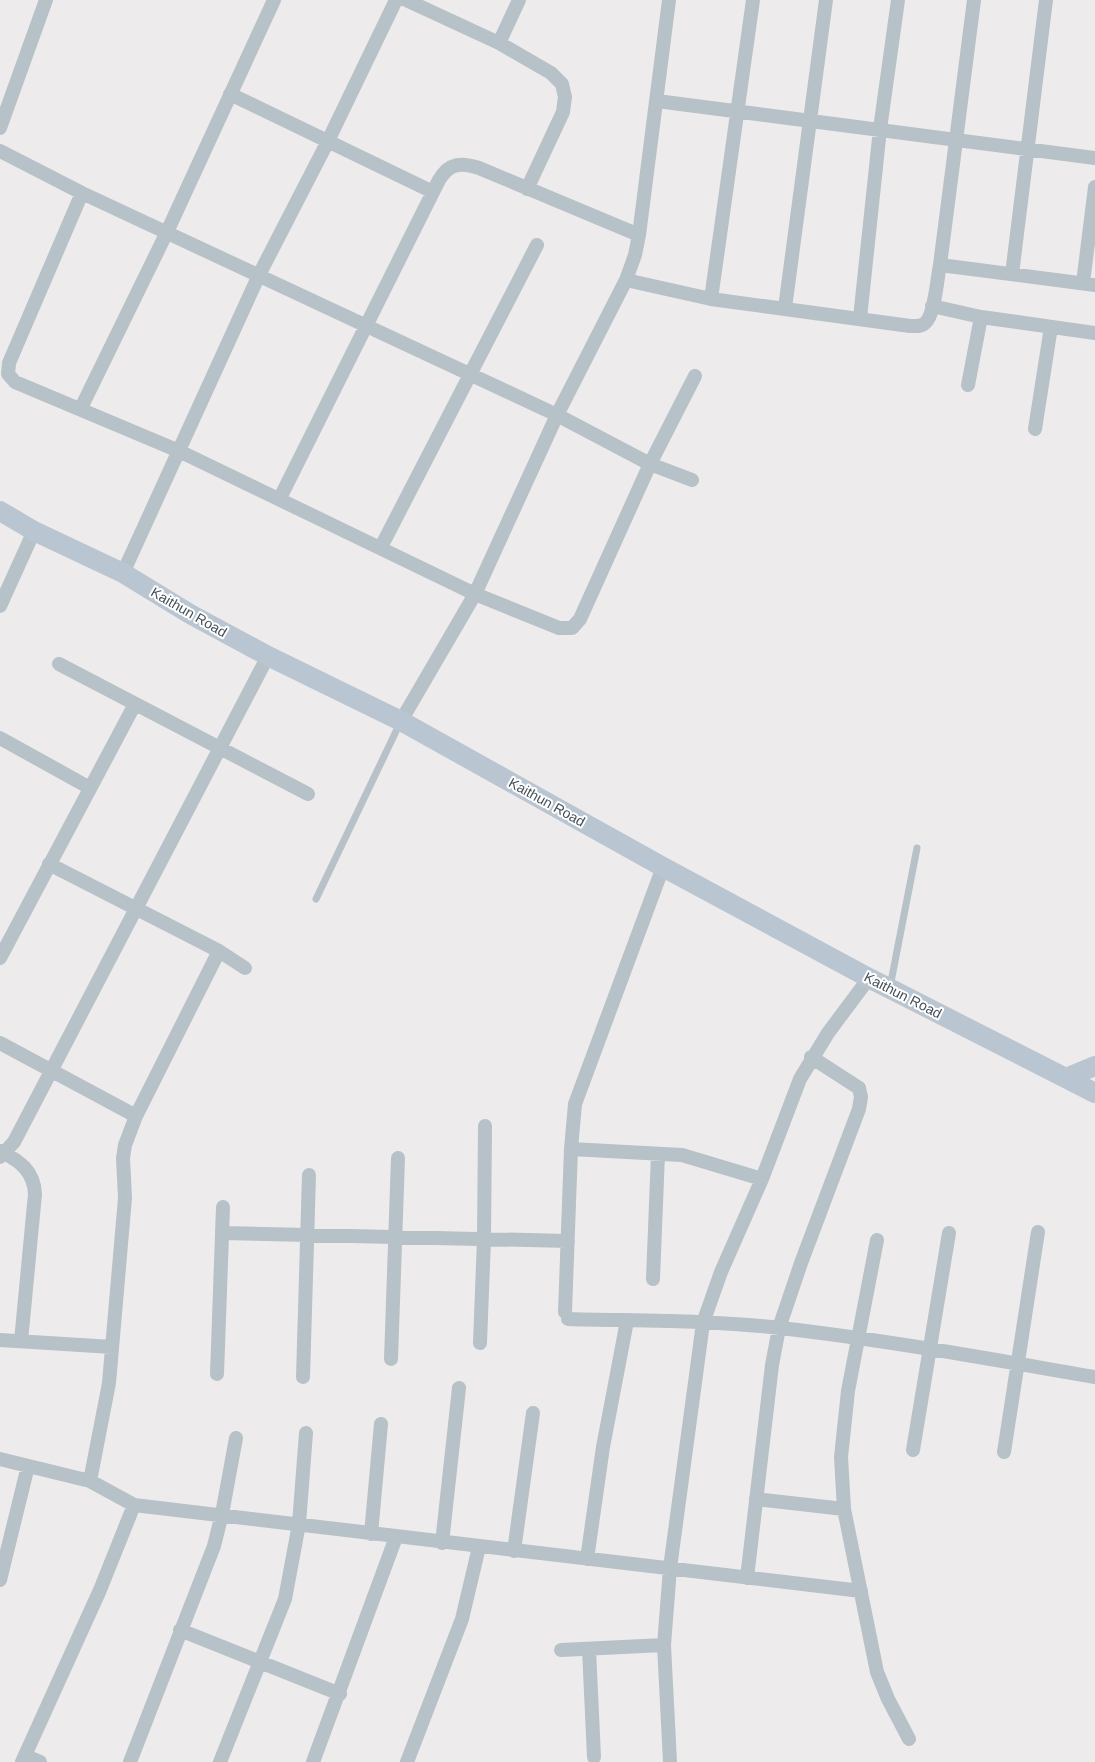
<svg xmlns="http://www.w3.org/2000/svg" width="1095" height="1762" font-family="Arial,sans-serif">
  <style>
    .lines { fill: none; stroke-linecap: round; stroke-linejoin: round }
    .lane { stroke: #b7c1c8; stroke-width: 7 }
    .street { stroke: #b7c1c8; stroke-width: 14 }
    .secondary { stroke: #b9c5d0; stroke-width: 20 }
    .labels { text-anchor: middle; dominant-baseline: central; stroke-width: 4; stroke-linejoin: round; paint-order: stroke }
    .street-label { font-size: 14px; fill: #455058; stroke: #fff }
  </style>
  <rect width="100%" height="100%" fill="#eeebec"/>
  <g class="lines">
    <path class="lane" d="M316 899 400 723
      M890 987 917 848"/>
    <path class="street" d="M406 0 499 43 551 73 562 84 565 97 563 112 527 189
      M499 43 519 0
      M230 94 433 192
      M657 101 1095 158
      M0 128 46 0
      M0 151 82 193 557 415 650 464 692 480
      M82 193 9 363 8 374 15 382 179 451 475 594 559 628H572L580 619 650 464 695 376
      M940 265 1095 285
      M1012 274 1046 0
      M626 280 711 299 910 326C916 326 921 327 925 323 935 315 937 278 940 265L974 0
      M1083 283 1095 187
      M711 299 753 0
      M932 306 981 317 1095 333
      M785 308 826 0
      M860 318 880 129 898 0
      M968 385 981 317
      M81 408 167 232 274 0
      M1035 429 1051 327
      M280 498 439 180C449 163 461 162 479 168L639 235
      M381 547 537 245
      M123 573 259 275 327 143 396 0
      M0 606 34 531
      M59 664 308 794
      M401 721 475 594 557 415 626 280 635 255 639 235 669 0
      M0 738 90 788
      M49 864 219 951 245 968
      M0 958 135 704
      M0 1043 136 1116
      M571 1149 682 1155 762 1179
      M0 1151C20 1161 34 1171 35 1194L21 1341
      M0 1157 14 1142 268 656
      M222 1233 568 1241
      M877 1240 848 1391 841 1457 844 1509 877 1672 888 1699 909 1739
      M653 1279 658 1154
      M565 1312 571 1149 575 1104 663 867
      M568 1319C639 1321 710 1320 780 1328 886 1340 990 1359 1095 1377
      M0 1340 112 1347
      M480 1343 484 1239 485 1126
      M391 1359 398 1158
      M217 1374 223 1207
      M303 1377 309 1175
      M913 1450 949 1233
      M1004 1452 1038 1232
      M0 1459 90 1481 134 1505 861 1591
      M90 1481 109 1383 125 1198 123 1158 125 1145 136 1116 219 951
      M756 1499 844 1509
      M371 1534 381 1424
      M442 1543 459 1388
      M514 1551 533 1413
      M587 1559 603 1447 627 1321
      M747 1578 772 1365 779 1328 801 1263 859 1109 861 1097 859 1088 811 1057
      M0 1580 28 1466
      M180 1630 340 1694
      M589 1649 594 1757
      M561 1650 664 1645
      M26 1756 40 1762
      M22 1762 100 1590 134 1505
      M130 1762 214 1546 222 1514 236 1438
      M220 1762 285 1599 299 1524 306 1433
      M313 1762 396 1537
      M407 1762 462 1619 479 1547
      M670 1762 664 1645 670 1568 703 1323 721 1272 762 1179 800 1079 828 1033 869 978"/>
    <path class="secondary" d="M0 511 34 531 123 573 190 614 268 656 401 721 663 867 869 978 1095 1093
      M1066 1078 1095 1066"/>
  </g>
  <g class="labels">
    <g class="street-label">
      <text transform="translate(189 612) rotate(30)">Kaithun Road</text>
      <text transform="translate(547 802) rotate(29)">Kaithun Road</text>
      <text transform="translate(903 995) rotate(27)">Kaithun Road</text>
    </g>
  </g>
</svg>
